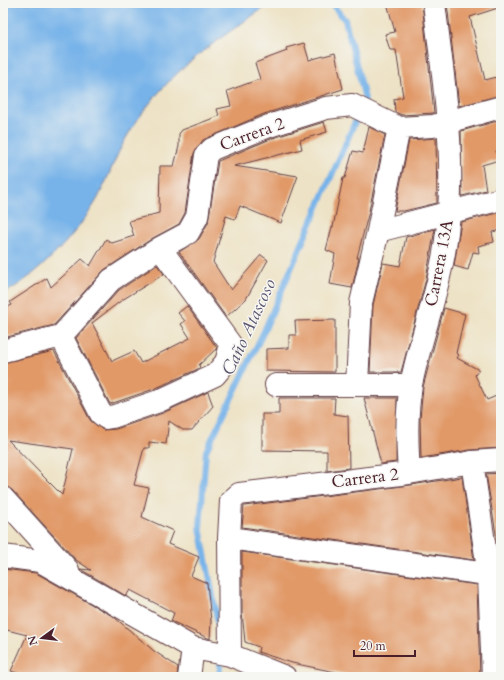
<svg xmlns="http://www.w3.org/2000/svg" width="504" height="680" font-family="Cardo,serif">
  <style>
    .water { fill: #77b3e9; stroke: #60698a }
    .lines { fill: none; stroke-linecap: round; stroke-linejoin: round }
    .stream { stroke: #77b3e9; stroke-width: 6 }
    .building { fill: #e19968; fill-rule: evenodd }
    .minor-casing { stroke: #623c42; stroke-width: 24 }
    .minor { stroke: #fff; stroke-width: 22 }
    .labels { text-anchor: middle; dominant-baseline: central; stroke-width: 3; stroke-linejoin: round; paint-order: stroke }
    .street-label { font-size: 17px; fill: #4a1f2b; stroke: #f6f6f2 }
    .water-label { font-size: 18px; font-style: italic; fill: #5a536e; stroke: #f6f6f2 }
  </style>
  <rect width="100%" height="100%" fill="#f6f6f2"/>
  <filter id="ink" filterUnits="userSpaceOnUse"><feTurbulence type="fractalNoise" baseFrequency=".025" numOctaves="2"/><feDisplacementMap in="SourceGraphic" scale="8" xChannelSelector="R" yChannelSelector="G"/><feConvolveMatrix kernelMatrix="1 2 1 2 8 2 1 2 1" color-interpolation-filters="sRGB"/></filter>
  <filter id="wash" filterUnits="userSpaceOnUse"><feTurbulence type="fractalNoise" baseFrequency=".012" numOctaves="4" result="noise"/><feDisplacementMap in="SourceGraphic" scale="16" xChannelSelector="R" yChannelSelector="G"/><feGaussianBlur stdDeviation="0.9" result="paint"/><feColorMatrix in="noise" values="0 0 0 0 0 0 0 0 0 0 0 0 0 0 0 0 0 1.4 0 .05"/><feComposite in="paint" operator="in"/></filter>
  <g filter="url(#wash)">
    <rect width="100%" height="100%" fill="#ede2c5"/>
    <path class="water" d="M3 3H271C228 33 183 61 150 103 142 113 133 126 126 138 115 157 108 179 98 198 77 234 40 274 3 294Z"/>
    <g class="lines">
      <path class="stream" d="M220 634 200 527 206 451 264 331 365 99 345 20 331 3
        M219 677 221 657"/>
    </g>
    <g id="blocks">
      <path class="building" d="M387 3H422L434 113 402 115 395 112 394 99 403 97 396 50H390L385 34 395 32Z
        M447 3H501V7L470 17 485 80 501 76V95L459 106Z
        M304 43 309 60 335 53 343 89 264 114 203 140 194 153 185 213 179 224 153 238 104 270 54 325 3 338V309L12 305 10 302 47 278 51 287 82 259 90 266 106 239 112 243 134 236 129 221 159 213 160 166H174L179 146V134L182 130 219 116 217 109 231 106 227 91 260 79 255 63 287 51 286 48Z
        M501 120V150L496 151 499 160 482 165 486 190 462 196 461 131Z
        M324 122 327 132 300 140 302 149 234 166 298 176 281 223 240 206 235 219 226 216 213 262 231 290 261 255 268 260 246 299 226 317 179 252 199 239 208 223 218 161 273 138Z
        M369 127 385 135 369 211 357 258H359L352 288 330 284 335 254 326 250 332 227H333L343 178H345L353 151 363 153Z
        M436 138 437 203 404 211H395L409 140Z
        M501 212V230L492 232 494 242 478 246 479 253 473 252 468 270 454 266 461 222Z
        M435 229 426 279 401 372H370L373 305 383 263 400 266 406 237Z
        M157 265 164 274 122 300 92 323 112 361 134 351 141 363 190 338 181 324 185 321 178 313 187 306 217 348 199 365 200 368 154 389 110 404 76 338 119 290Z
        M444 308 465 314 456 353 459 355 457 358 479 370 475 375 487 400 501 394V448L470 450 421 458 420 419 423 387Z
        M335 320V372L266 371V349L289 348V335H296L295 321Z
        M54 351 90 420 103 430 116 429 163 413 208 392 213 406 192 430H183L169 421 166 444 149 442V448H144L134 485 149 488 142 517 173 531 168 544 199 557 191 576 207 583 211 621 210 639 171 621 174 613 130 590 126 596 80 569 91 570 76 560 12 490 3 486V363ZM8 440 73 449 62 495 42 475Z
        M279 398H335L334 414 348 416 349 468 327 471V451L262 450V414H279Z
        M364 398H397L396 462 381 464Z
        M501 473V563L486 474Z
        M462 477 474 560 242 527 244 506 411 485Z
        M242 552 477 585 480 677H359L292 663 258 652 259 647 245 642 242 612Z
        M3 569 36 573 114 617 154 651 178 667 177 677H30L11 671 27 635 3 629Z"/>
    </g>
  </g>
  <g filter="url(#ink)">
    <use href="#blocks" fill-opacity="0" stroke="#623c42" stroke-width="1"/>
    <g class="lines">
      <defs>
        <path id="minor" d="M378 231 501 199
          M61 336 101 414 106 418 112 417 159 401 215 375 226 362 231 345 160 248
          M3 351 61 336 111 280 160 248 188 233 197 217 206 155 212 149 269 126 326 108 352 105 399 128 433 126 501 107
          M276 385H411
          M357 385 361 303 378 231 399 128
          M472 462 489 576 493 677
          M409 473C407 443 406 415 411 385 420 339 438 294 445 247 458 166 444 84 434 3
          M3 498 68 570
          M229 538 501 576
          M3 556 40 561 193 648 230 655 285 677
          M230 655 229 538 231 501 239 494 409 473 472 462 501 460
          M189 677 193 648"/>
      </defs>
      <use href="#minor" class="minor-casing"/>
      <use href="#minor" class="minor"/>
    </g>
  </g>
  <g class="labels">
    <g class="street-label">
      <text transform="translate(252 134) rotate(-20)">Carrera 2</text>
      <text transform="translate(439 263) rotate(-79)">Carrera 13A</text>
      <text transform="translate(365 478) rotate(-7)">Carrera 2</text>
    </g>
    <g class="water-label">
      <text transform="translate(249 327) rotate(-65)">Caño Atascoso</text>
    </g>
  </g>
  <rect width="504" height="680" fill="none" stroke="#f6f6f2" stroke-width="16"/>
  <g transform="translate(42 638) rotate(255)" stroke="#f6f6f2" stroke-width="3" paint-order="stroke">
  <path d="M0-3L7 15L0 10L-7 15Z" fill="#4a1f2b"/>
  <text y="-6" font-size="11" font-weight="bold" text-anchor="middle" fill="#4a1f2b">N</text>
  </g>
  <path d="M354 650v6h61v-6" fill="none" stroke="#4a1f2b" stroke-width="2"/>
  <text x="360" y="650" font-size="12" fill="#4a1f2b" stroke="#f6f6f2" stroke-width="3" paint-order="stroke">20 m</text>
</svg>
